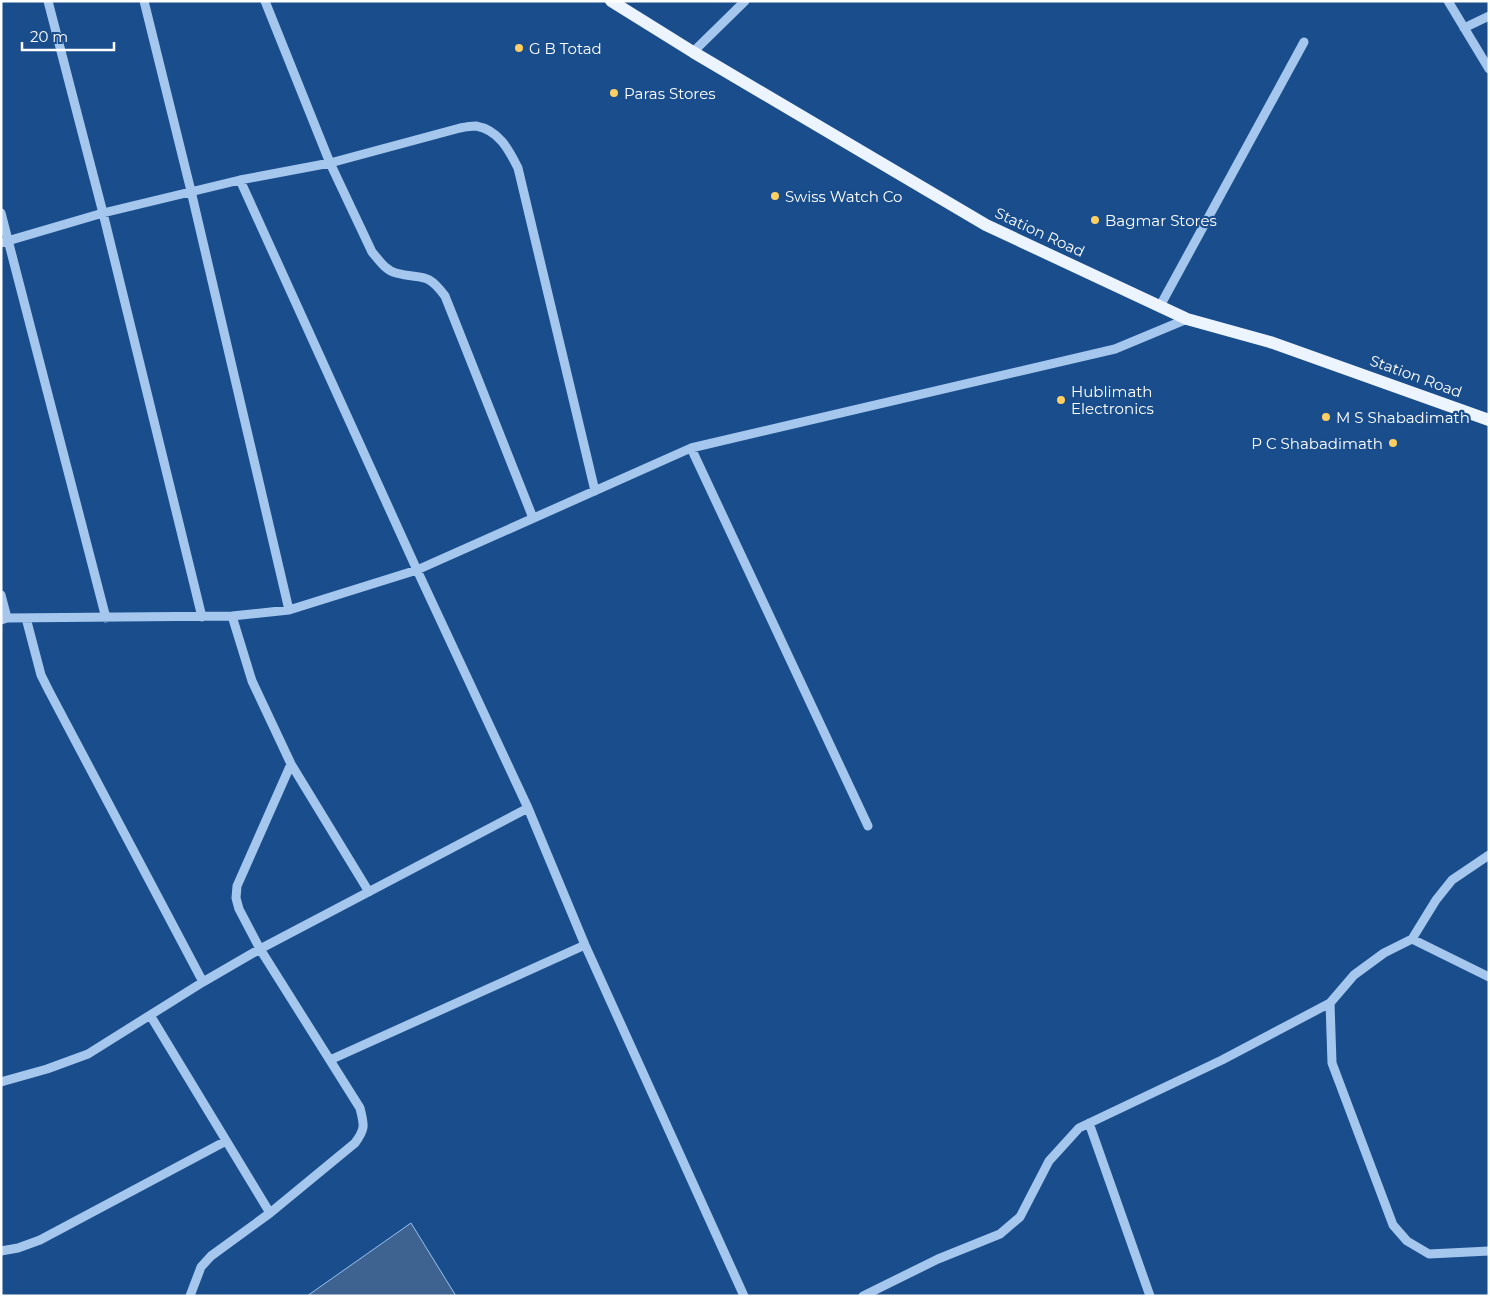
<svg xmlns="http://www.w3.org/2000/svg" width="1490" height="1297" font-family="Montserrat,sans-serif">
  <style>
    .water { fill: #3e6391; stroke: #97c2f0 }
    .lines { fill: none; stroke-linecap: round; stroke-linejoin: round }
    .minor { stroke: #a5c7ee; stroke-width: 9 }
    .major { stroke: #ecf4ff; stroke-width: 12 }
    .poi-dot { fill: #ffcf62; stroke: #194d8c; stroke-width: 2 }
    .labels { text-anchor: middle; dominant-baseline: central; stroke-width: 4.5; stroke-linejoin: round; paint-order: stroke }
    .poi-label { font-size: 15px; fill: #fff; stroke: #194d8c; text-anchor: start }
    .street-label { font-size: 15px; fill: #fff; stroke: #194d8c }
  </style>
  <rect width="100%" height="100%" fill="#194d8c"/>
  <path class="water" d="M411 1223 456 1296H307Z"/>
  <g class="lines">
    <path class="minor" d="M48 1 103 213 202 617
      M144 1 191 191 289 610
      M265 1 330 163 372 252C379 260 385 270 396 273 421 280 426 270 445 296L533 518
      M1448 1 1489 69
      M1464 28 1489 16
      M693 52 745 1
      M240 180 417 570 528 808 585 945 744 1296
      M1 213 106 618
      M1 243 103 213 240 180 330 163 460 128C465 127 471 126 476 126 499 130 509 150 518 168L595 491
      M1160 306 1304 42
      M691 448 868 826
      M1 595 7 618
      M232 616 252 681 291 764 369 892
      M26 618 41 675 49 691 203 982
      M1 620 7 618 232 616 289 610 417 570 691 448 1115 349 1187 319
      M1412 939 1489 977
      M1330 1003 1332 1063 1393 1225 1407 1241 1429 1254 1489 1251
      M150 1015 270 1213
      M330 1060 585 945
      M1 1082 47 1069 88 1054 203 982 260 949 528 808
      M1089 1123 1150 1296
      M1 1251 18 1248 40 1240 226 1141
      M190 1296 201 1267 211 1256 270 1213 355 1143C366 1128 364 1125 360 1108L260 949 239 909 236 898 237 886 291 764
      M863 1296 938 1259 1000 1234 1020 1217 1049 1161 1079 1128 1222 1060 1330 1003 1354 975 1384 953 1412 939 1436 900 1452 880 1489 855"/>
    <path class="major" d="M611 1 693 52 986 225 1187 319 1270 342 1489 420"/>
  </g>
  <g class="poi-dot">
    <circle cx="519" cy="48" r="5"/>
    <circle cx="614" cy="93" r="5"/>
    <circle cx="775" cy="196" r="5"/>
    <circle cx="1095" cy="220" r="5"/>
    <circle cx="1061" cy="400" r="5"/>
    <circle cx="1326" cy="417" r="5"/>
    <circle cx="1393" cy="443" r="5"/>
  </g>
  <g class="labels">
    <g class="poi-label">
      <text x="529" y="48">G B Totad</text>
      <text x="624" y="93">Paras Stores</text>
      <text x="785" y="196">Swiss Watch Co</text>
      <text x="1105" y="220">Bagmar Stores</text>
      <text x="1071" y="391">Hublimath<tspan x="1071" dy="17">Electronics</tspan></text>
      <text x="1336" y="417">M S Shabadimath</text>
      <text x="1383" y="443" text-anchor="end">P C Shabadimath</text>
    </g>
    <g class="street-label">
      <text transform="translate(1040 232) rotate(25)">Station Road</text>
      <text transform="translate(1416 376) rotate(20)">Station Road</text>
    </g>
  </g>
  <rect width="1490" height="1297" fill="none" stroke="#ffffff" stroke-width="5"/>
  <path d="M22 42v8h92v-8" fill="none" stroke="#ffffff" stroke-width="2.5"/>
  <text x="30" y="42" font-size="15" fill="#ffffff" stroke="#194d8c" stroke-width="4" paint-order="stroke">20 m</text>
</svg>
